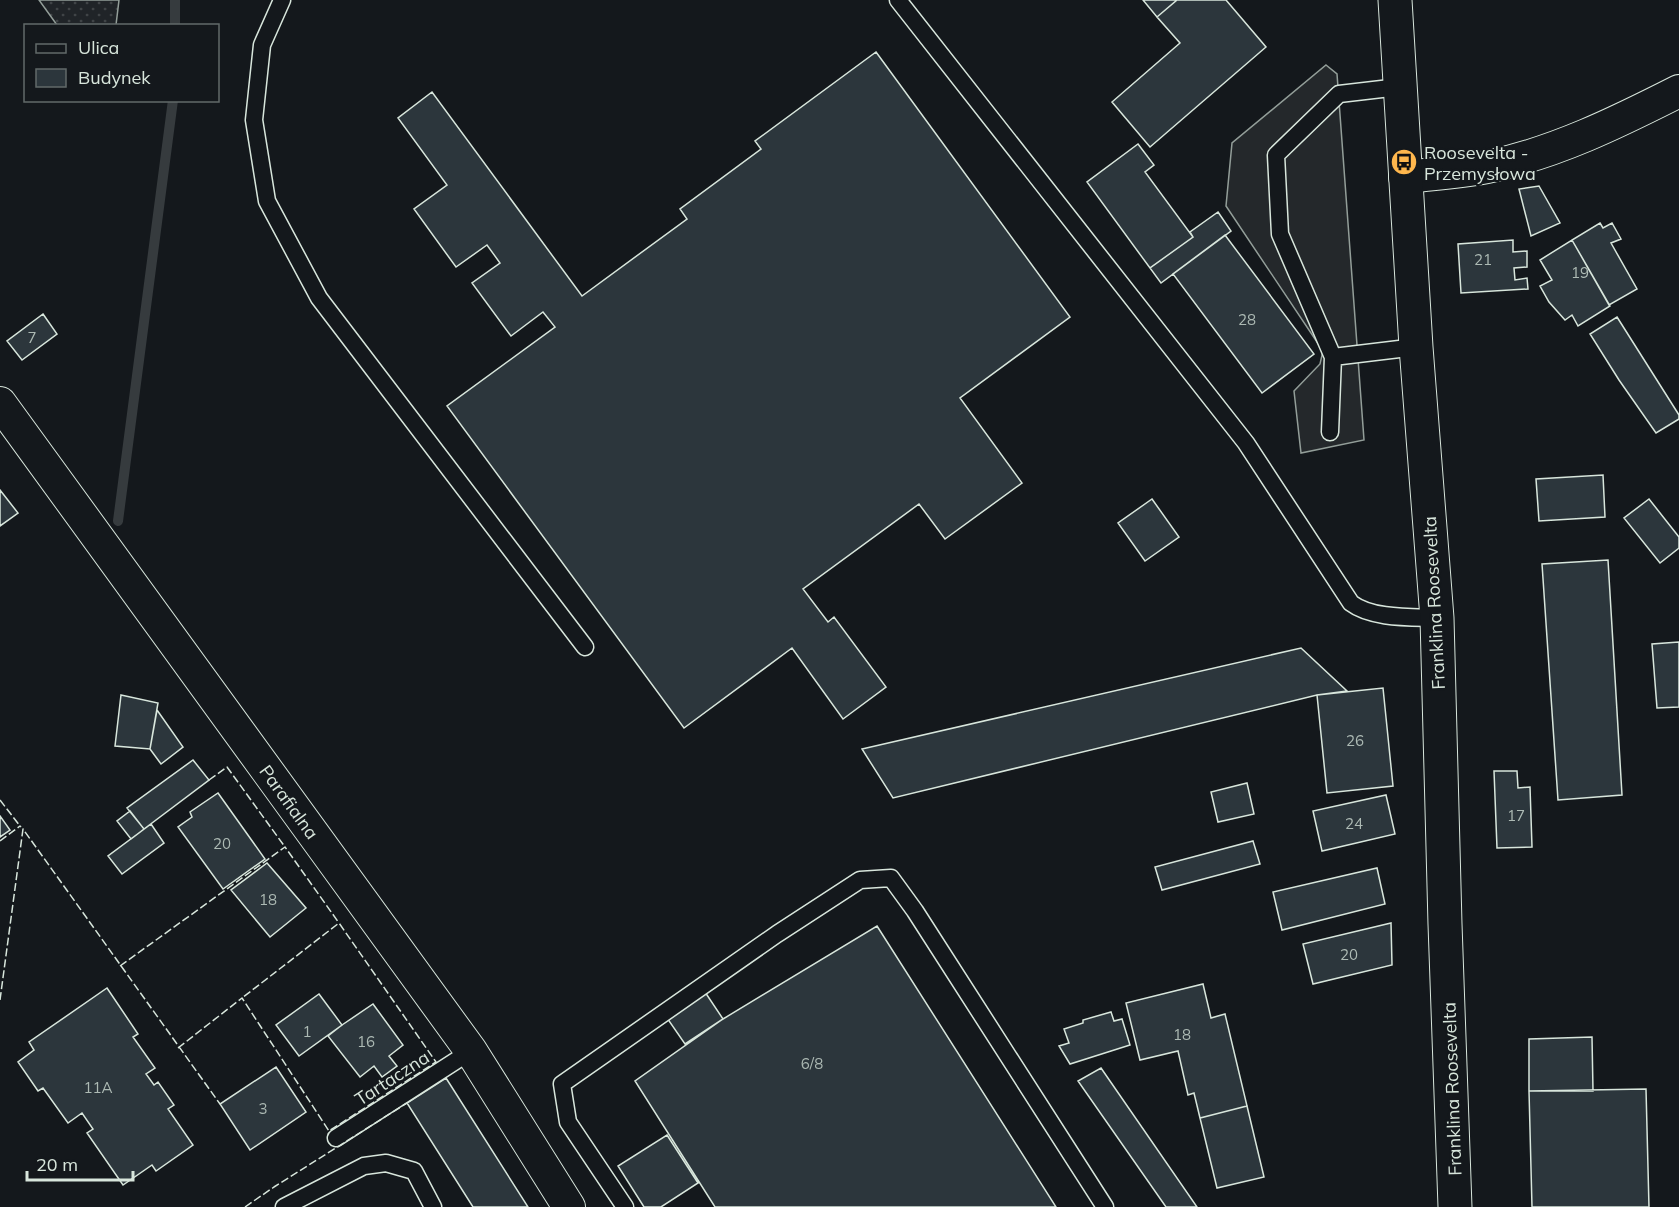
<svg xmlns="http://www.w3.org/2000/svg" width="1679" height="1207" font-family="Mulish,sans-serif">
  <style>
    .green { fill: url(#green-dots); stroke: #939e99; stroke-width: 1.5 }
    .parking { fill: #24282b; stroke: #939e99; stroke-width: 1.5 }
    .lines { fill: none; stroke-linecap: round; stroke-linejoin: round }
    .stream { stroke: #363b3e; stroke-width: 10 }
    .building { fill: #2c363c; stroke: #d8e6dc; stroke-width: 1.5 }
    .service-casing { stroke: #d8e6dc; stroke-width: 19 }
    .minor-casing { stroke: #d8e6dc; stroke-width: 34 }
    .tertiary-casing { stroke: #d8e6dc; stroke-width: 35 }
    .service { stroke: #14181c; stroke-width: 16 }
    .minor { stroke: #14181c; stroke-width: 32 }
    .tertiary { stroke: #14181c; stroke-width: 33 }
    .fence { stroke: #d8e6dc; stroke-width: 1.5; stroke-dasharray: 8 3; stroke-linecap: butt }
    .labels { text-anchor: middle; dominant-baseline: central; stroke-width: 4.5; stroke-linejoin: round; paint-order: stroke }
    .number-label { font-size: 15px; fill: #adbab4 }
    .poi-label { font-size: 18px; fill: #d8e6dc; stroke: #14181c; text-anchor: start }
    .street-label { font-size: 18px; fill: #d8e6dc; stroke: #14181c }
  </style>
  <defs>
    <pattern id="green-dots" width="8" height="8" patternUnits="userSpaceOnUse" patternTransform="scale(1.5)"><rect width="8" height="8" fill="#202428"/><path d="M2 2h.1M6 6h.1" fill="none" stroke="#404447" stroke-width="1.8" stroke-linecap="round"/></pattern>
  </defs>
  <rect width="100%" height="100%" fill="#14181c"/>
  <path class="green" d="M39 0H119L116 25H57Z"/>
  <path class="parking" d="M1326 65 1337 74 1364 440 1301 453 1294 391 1320 364 1323 351 1226 206 1232 143Z"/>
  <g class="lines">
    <path class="stream" d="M175 0V26
      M118 521 173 100"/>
  </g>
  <path class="building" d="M1143 0H1177L1157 17Z
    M1177 0H1226L1266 47 1150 147 1112 102 1180 43 1157 17Z
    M876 52 1070 317 960 398 1022 483 945 539 919 504 803 589 828 622 834 617 886 687 843 719 792 648 684 728 447 406 555 327 543 312 511 336 472 283 500 263 487 245 456 267 414 209 447 185 398 118 432 92 582 296 687 219 680 209 761 149 755 141Z
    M1138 144 1154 165 1145 172 1193 237 1150 268 1087 182Z
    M1539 186 1560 223 1531 236 1519 189Z
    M1218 212 1231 231 1161 283 1150 268 1193 237 1190 232Z
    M1600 223 1603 228 1612 223 1621 239 1611 243 1637 289 1609 305 1572 240Z
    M1225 235 1314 354 1262 393 1173 274Z
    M1513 240V252L1527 251V267L1514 268 1515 280 1527 278 1528 289 1461 293 1458 244Z
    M1572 240 1610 306 1578 326 1572 315 1565 320 1549 302 1540 286 1552 280 1540 260Z
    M43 314 57 334 22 360 7 341Z
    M1617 317 1679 415V419L1656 433 1619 380 1590 334Z
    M1603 475 1605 517 1539 521 1536 479Z
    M0 490 18 513 0 526Z
    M1152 499 1179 537 1145 561 1118 523Z
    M1649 499 1679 537V548L1660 563 1624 518Z
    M1608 560 1622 795 1558 800 1542 564Z
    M1679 642V707L1657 708 1652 644Z
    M1301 648 1347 691 1317 695 893 798 862 749Z
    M1383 688 1393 786 1327 793 1317 695Z
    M121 695 158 703 150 749 115 746Z
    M157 710 183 747 161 764 150 749Z
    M193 760 209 780 144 829 127 808Z
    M1494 771H1517L1518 788 1530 787 1532 847 1497 848Z
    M1247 783 1254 814 1218 822 1211 792Z
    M218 793 265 859 223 889 178 827 192 817 190 812Z
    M1386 795 1395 834 1322 851 1313 811Z
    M130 811 144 829 131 839 117 821Z
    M0 816 10 830 0 837Z
    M151 824 164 843 122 874 108 856Z
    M1253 841 1260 864 1162 890 1155 867Z
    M267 863 306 908 270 937 231 890Z
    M1377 868 1385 904 1282 930 1273 892Z
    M1391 923 1392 965 1313 984 1303 944Z
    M877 926 1056 1207H715L635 1081 723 1019Z
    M1203 984 1211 1018 1225 1014 1247 1106 1200 1118 1194 1093 1188 1095 1178 1051 1140 1060 1126 1003Z
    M107 988 138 1034 133 1037 155 1068 146 1074 154 1085 158 1082 174 1105 168 1109 193 1145 156 1171 152 1165 123 1185 87 1133 93 1129 82 1113 68 1123 43 1088 38 1091 18 1062 34 1050 29 1042Z
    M705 992 723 1019 685 1044 667 1018Z
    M319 994 342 1025 299 1056 276 1025Z
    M373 1004 403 1045 389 1056 397 1066 382 1077 374 1066 360 1077 328 1036 342 1025Z
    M1111 1012 1114 1021 1122 1019 1130 1045 1070 1064 1059 1046 1069 1043 1064 1029 1083 1023V1020Z
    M1592 1037 1593 1091H1529V1039Z
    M276 1067 306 1112 250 1150 220 1104Z
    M1101 1068 1197 1207H1166L1078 1081Z
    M446 1078 528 1207H473L407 1103Z
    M1646 1089 1649 1207H1532L1529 1091Z
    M1247 1106 1264 1177 1217 1188 1200 1118Z
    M667 1135 698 1183 661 1207H644L618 1166Z"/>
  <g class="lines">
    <defs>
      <path id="service" d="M282 0 262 45 254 120 267 201 319 298 585 647
        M898 0 1246 443 1351 603C1372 619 1411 617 1437 618
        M1333 357 1416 347
        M1330 432 1333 357 1280 234 1276 155 1339 94 1399 87
        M336 1138 471 1051
        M284 1207 364 1166 386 1163 414 1171 433 1207
        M625 1207 568 1122 562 1084 777 934 860 880 891 878 915 911 1105 1207"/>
      <path id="minor" d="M1405 177C1432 174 1461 172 1487 167 1555 153 1618 122 1679 91
        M0 403 471 1051 569 1207"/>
      <path id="tertiary" d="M1395 0 1416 347 1437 618 1445 924 1455 1207"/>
    </defs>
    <use href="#service" class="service-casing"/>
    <use href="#minor" class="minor-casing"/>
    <use href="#tertiary" class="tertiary-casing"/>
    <use href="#service" class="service"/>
    <use href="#minor" class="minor"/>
    <use href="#tertiary" class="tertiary"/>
    <path class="fence" d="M209 780 227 767 285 847
      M0 800 20 826
      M0 841 20 826 21 827
      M120 966 285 847 339 923
      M0 1000 23 829 220 1104
      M178 1048 242 998 329 1131 436 1062 339 923 242 998
      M245 1207 274 1187 407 1103"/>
  </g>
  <defs>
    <symbol id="bus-disc" viewBox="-11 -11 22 22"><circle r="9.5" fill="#ffb74d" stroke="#14181c"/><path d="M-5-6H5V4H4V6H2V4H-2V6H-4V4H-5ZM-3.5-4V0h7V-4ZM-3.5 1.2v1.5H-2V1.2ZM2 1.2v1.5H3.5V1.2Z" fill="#111"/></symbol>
  </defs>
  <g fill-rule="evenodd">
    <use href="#bus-disc" x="1389" y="147" width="30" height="30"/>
  </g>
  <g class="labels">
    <g class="number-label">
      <text x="1483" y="259">21</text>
      <text x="1580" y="272">19</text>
      <text x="1247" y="319">28</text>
      <text x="32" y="337">7</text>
      <text x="1355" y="740">26</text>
      <text x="1516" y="815">17</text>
      <text x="1354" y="823">24</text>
      <text x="222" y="843">20</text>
      <text x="268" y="899">18</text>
      <text x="1349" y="954">20</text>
      <text x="307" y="1031">1</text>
      <text x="1182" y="1034">18</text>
      <text x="366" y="1041">16</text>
      <text x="812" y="1063">6/8</text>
      <text x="98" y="1087">11A</text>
      <text x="263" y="1108">3</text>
    </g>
    <g class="poi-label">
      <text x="1424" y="152">Roosevelta -<tspan x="1424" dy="21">Przemysłowa</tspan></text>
    </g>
    <g class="street-label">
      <text transform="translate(1434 603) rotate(-93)">Franklina Roosevelta</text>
      <text transform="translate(289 802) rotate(54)">Parafialna</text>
      <text transform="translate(392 1078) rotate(-33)">Tartaczna</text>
      <text transform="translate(1452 1089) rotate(-92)">Franklina Roosevelta</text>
    </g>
  </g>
  <rect x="24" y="24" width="195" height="78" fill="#14181c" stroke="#626a69" stroke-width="1.5"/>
  <rect x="36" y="44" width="30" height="9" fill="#14181c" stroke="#626a69" stroke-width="1.5"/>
  <text x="78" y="54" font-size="18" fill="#d8e6dc">Ulica</text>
  <rect x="36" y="69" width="30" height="18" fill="#2c363c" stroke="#626a69" stroke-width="1.5"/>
  <text x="78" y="84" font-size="18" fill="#d8e6dc">Budynek</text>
  <path d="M27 1171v9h106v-9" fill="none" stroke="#d8e6dc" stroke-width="3"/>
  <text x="36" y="1171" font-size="18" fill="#d8e6dc" stroke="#14181c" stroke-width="4.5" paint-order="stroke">20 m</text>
</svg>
